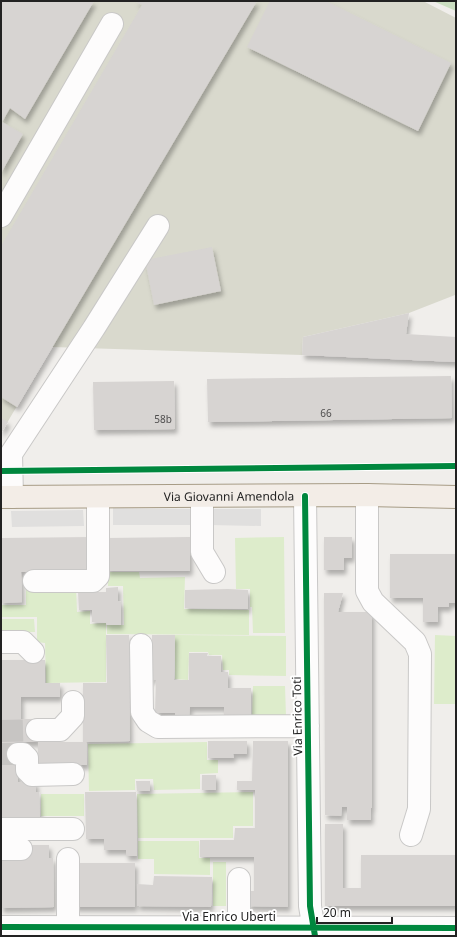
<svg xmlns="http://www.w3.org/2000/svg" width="457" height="937" font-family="'Noto Sans',sans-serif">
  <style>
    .construction { fill: #d9d9cd }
    .grass { fill: #ddeccb }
    .forest { fill: #cbdec1 }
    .parking { fill: #e0dfde }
    .building { fill: #d7d4d2; filter: url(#shadow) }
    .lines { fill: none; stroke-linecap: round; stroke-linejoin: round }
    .minor-tunnel { stroke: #c7c5c3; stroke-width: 22; stroke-dasharray: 22 11; stroke-linecap: butt }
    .minor-casing { stroke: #c9c8c7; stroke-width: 24 }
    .major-casing { stroke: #a79c86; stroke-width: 24 }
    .minor { stroke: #fdfcfc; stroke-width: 22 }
    .major { stroke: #f3ede7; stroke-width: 22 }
    .cycleway-casing { stroke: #fff; stroke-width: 8 }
    .cycleway { stroke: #00873e; stroke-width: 6 }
    .labels { text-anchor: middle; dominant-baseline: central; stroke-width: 4; stroke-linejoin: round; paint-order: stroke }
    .number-label { font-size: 10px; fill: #4f4e4e }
    .street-label { font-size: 12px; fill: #222; stroke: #fff }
  </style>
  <defs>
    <filter id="shadow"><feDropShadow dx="2.5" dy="4.5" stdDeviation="2" flood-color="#0004"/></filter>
  </defs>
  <rect width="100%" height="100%" fill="#f0eeeb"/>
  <path class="construction" d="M1 1H423L456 18 455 295 409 313 303 337 302 355 52 347 1 433Z"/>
  <path class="grass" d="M284 537 285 633H253L252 607H250V589H236L235 538Z
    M108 572H139L140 578 185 577 184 609 249 610V635L107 634V625H124L123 586H108Z
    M76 587 77 612 90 611V624L106 623V682L46 683 45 643 37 642V617H1V605H26V588Z
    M1 619H34L35 632H1Z
    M175 635 286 636V676L229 675V670H223L222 655H209L208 652H189L188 680 175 679Z
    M435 635 456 636V704H434Z
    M253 686H285L286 716H252Z
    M207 742V760H218V773L200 774V789L154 790 153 779H135V790L89 791 88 744Z
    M253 792V826H233V838H138L137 794Z
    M41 794H84V816H41Z
    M138 841H199V858H210V875L154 874V859H138Z
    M213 862H226V906H213Z"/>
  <path class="forest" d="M433 1H456V11Z"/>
  <path class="parking" d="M113 508 195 509V525H113Z
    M210 509H261V526L210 525Z
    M83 510 84 526 12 527 11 511Z"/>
  <path class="building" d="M1 1H94L25 119 10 108 2 122 23 134 1 173Z
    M135 1H257L17 407 1 397V246L142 5Z
    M270 1H326L451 63 418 131 247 47Z
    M212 247 221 291 154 305 145 260Z
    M409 313 406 334 456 337V362L302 355 303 337Z
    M451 376 452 418 208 422 207 379Z
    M174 381 175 429 94 430 93 382Z
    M1 418 8 422 1 433Z
    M92 537V571L21 572 22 602 1 603V538Z
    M190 537V571H106V538Z
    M324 537H352V558H344V570H324Z
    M390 554H456V603H449V607H438V622H423V598H390Z
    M118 587V601L121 602V625H107L106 623 92 622V610H79L78 592H106V588Z
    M228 589 248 590V609L185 608V590Z
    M324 593H343L338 612H372V808H371V820H347V807H342L341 816 325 815Z
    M106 635H129L130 741 86 742 87 765H38V742H83V683H107Z
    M152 635H175L174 680H189V653H208L207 656H221V672H228V688H251V718H224V707H190L189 717H175V713H155L156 680H151Z
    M1 660H45V683H60V697H21V719H37L38 742H18V782H36V792H39L40 818 1 822Z
    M208 741H247V754H233L234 758H208Z
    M253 741H288V907L248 906V891H254V857H200V840H234L235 828H255V790H237V781H252Z
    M202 775H216V790H202Z
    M136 781H150V791H137Z
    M85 792H136L137 856H126V850H104V839H86Z
    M325 824H343V888H361V855H456V906H325Z
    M28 845H49V858H53L54 907 1 908V858L28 857Z
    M74 863H135V907H74Z
    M154 876 212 877 211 907 137 906V884L153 885Z"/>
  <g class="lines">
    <path class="minor-tunnel" d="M1 731 37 730
      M1 754H18"/>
    <defs>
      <path id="minor" d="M1 216 112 24
        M367 495V591L373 602 415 642 420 654 419 809 411 835
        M202 496V552L214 572
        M305 496 310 906 315 936
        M12 497 11 454 94 328 158 226
        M34 581H93L98 576V497
        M1 642H23L33 652
        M141 645 142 712 148 721 158 727 308 726
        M37 730H60L73 716V702
        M18 754H23L27 758V770L32 775 73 774
        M1 829H73
        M1 849H21
        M68 859V927
        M239 879V927
        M1 927 456 928"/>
      <g id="major">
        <path id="s1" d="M1 497 367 495 456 497"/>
      </g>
    </defs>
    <use href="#minor" class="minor-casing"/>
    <use href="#major" class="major-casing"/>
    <use href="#minor" class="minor"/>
    <use href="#major" class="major"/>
    <defs>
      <path id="cycleway" d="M1 471 456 466
        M305 496 310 906 315 936
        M1 927 456 928"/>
    </defs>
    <use href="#cycleway" class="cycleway-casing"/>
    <use href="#cycleway" class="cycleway"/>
  </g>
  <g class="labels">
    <g class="number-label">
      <text x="326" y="413">66</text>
      <text x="163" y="419">58b</text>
    </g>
    <g class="street-label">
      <text stroke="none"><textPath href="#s1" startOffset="228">Via Giovanni Amendola</textPath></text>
      <text transform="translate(297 716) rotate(-91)">Via Enrico Toti</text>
      <text x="229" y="916">Via Enrico Uberti</text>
    </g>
  </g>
  <rect width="457" height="937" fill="none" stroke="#222222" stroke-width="4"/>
  <path d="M317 917v6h75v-6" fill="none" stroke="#222222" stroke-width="2"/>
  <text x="323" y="917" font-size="12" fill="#222222" stroke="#ffffff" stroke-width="3" paint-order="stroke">20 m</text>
</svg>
